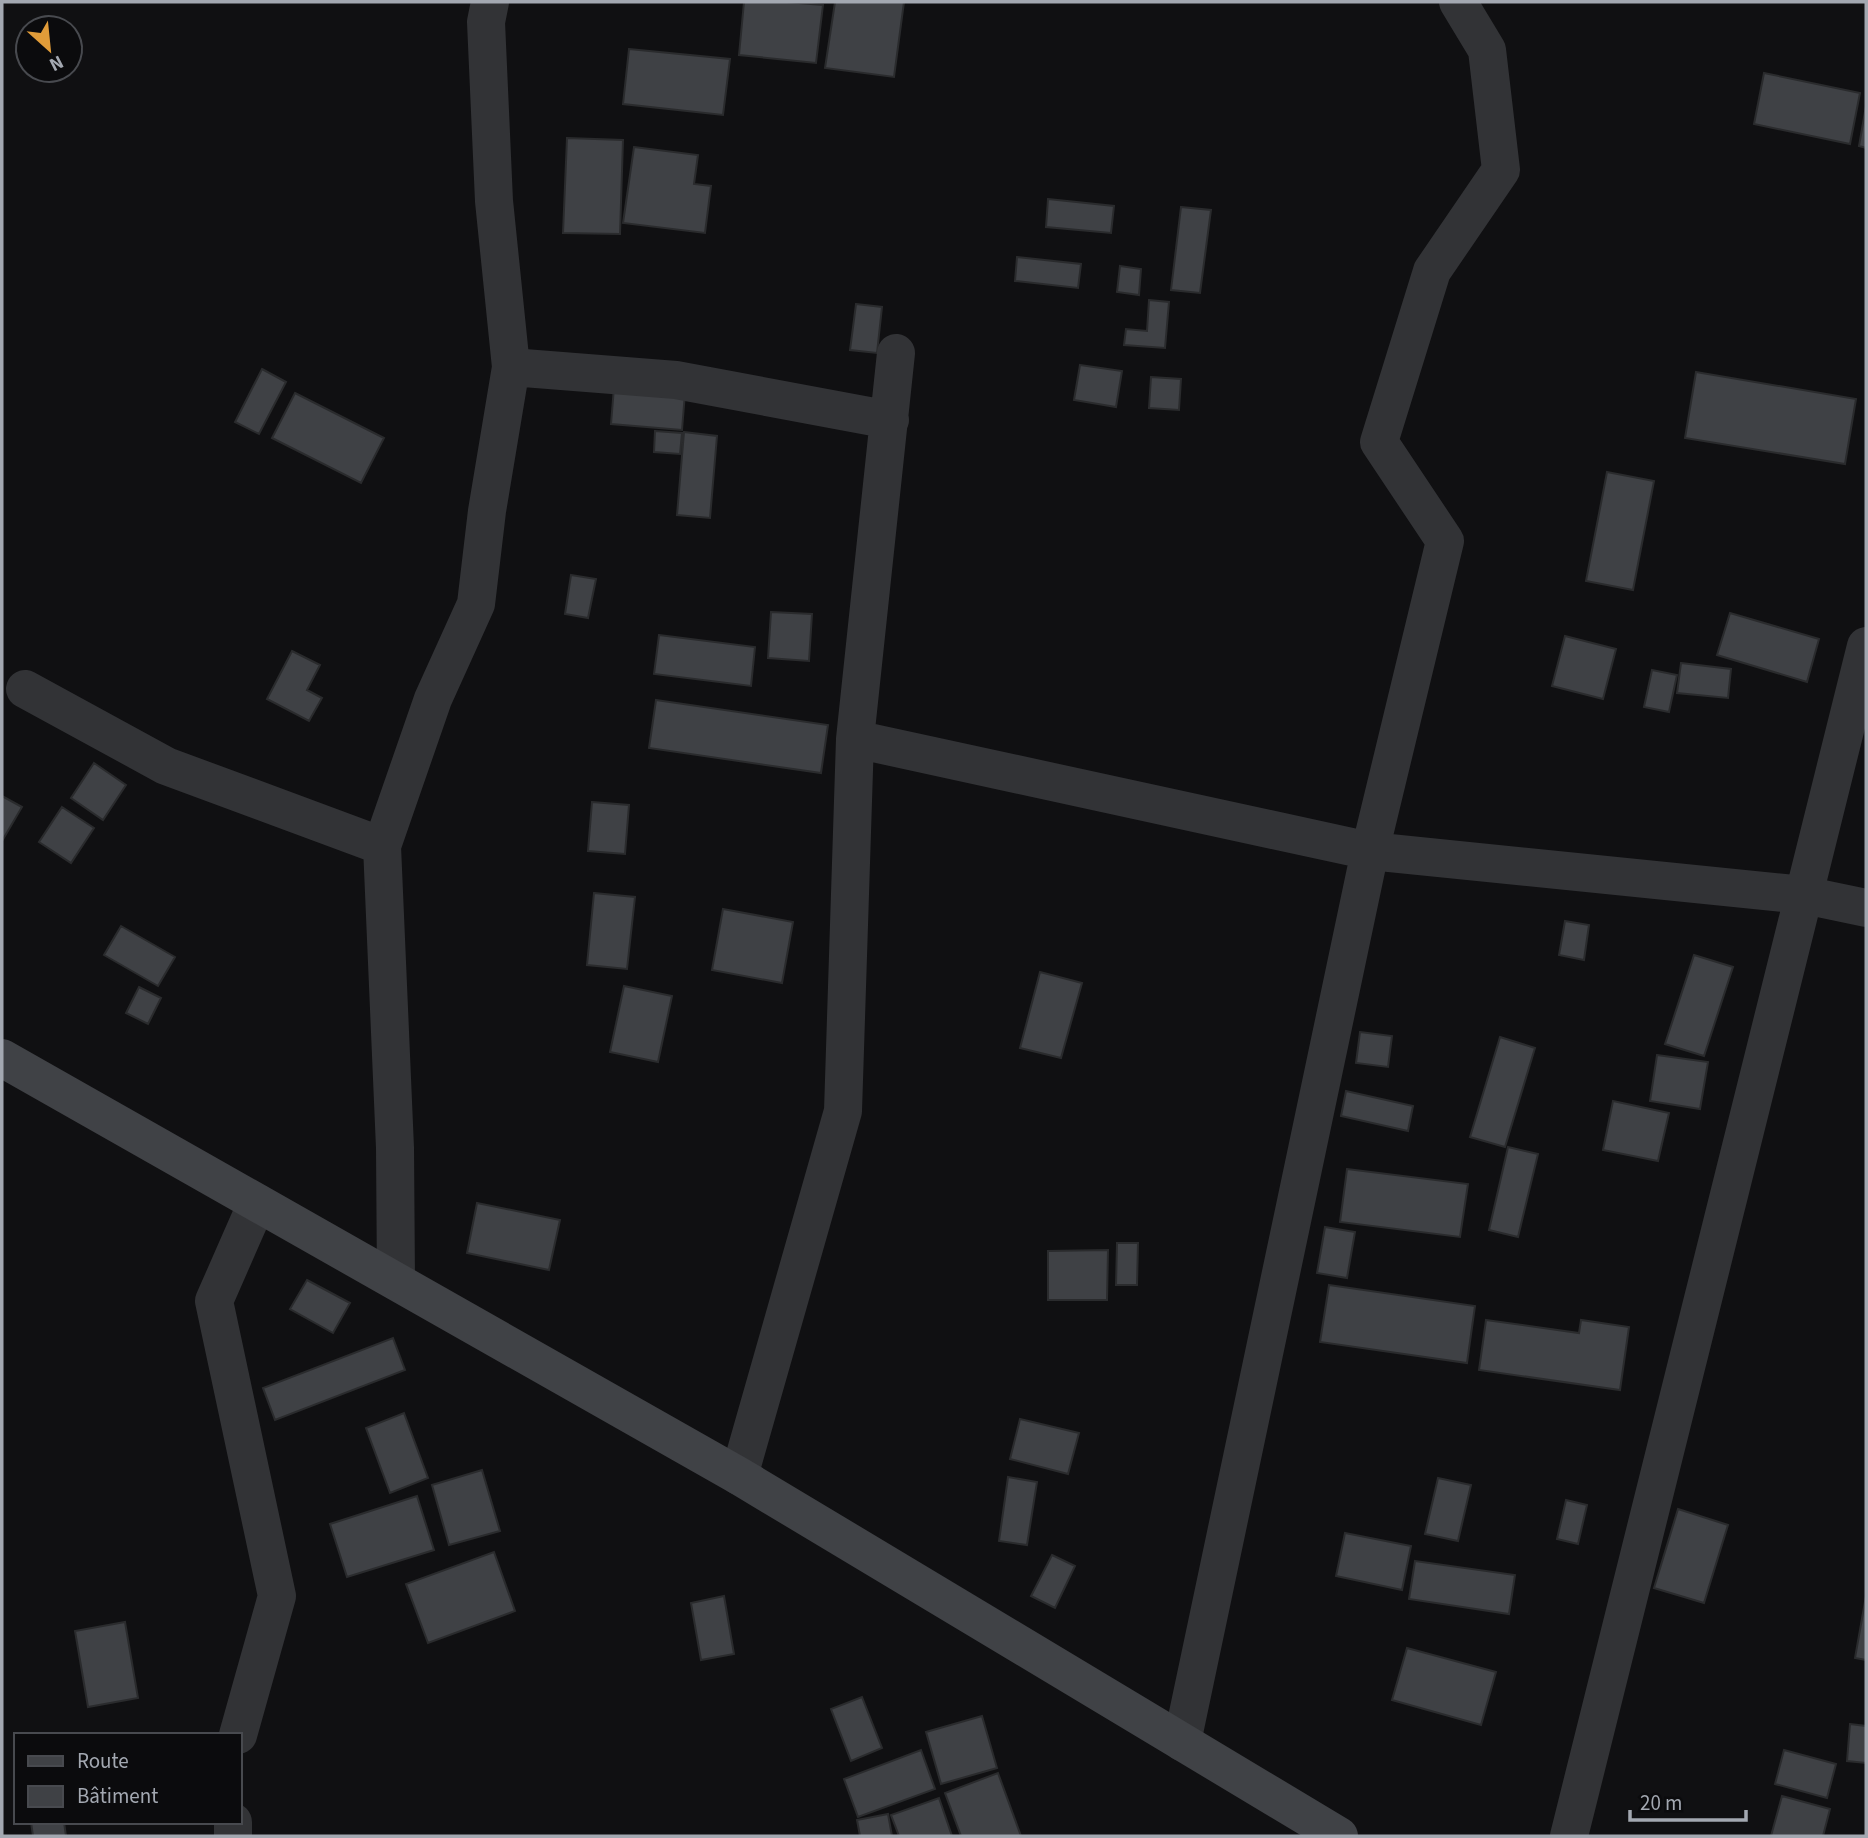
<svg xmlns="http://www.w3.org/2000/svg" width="1868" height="1838" font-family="'Source Sans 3',sans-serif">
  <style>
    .building { fill: #3f4145; stroke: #2a2b2d; stroke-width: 2 }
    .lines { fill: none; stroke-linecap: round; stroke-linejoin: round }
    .street { stroke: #323336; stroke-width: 38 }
    .secondary { stroke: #404246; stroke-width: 38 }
  </style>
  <rect width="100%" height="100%" fill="#101012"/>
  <path class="building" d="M744 2H787L823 5 816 63 739 55Z
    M835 2H904L894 77 825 68Z
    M629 49 730 59 723 115 623 104Z
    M1764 73 1860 93 1850 144 1754 124Z
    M1866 106V148L1859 146Z
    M567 138 623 140 620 234 563 233Z
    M634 147 698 155 694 184 711 186 705 233 623 223Z
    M1048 199 1114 206 1111 233 1046 227Z
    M1181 207 1211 210 1200 293 1171 290Z
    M1017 257 1081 264 1078 288 1015 281Z
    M1120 266 1141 269 1139 295 1117 292Z
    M1149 300 1169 302 1165 348 1124 345 1126 329 1147 331Z
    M856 304 882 307 877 353 850 350Z
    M1080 365 1122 371 1116 407 1074 400Z
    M262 369 286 382 259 434 235 422Z
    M1696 372 1856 399 1845 464 1685 438Z
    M1151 377 1181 379 1179 410 1149 408Z
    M614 387 685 393 682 430 611 424Z
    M295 393 384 438 361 483 272 438Z
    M655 431 682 433 680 454 654 452Z
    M684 432 717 436 710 518 677 515Z
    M1607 472 1654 481 1633 590 1586 581Z
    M571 575 596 579 588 618 565 614Z
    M771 612 812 614 809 661 768 658Z
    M1730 613 1819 639 1807 682 1717 655Z
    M659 635 755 647 751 686 654 674Z
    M1565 636 1616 649 1603 699 1552 686Z
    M292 651 320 665 307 690 322 698 309 721 267 699Z
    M1681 663 1731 669 1728 698 1677 693Z
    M1652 670 1677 675 1669 712 1644 707Z
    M656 700 828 725 821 773 649 748Z
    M94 763 126 785 103 820 71 798Z
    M2 796 22 807 2 841Z
    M592 802 629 805 625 854 588 851Z
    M62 807 94 828 71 863 39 842Z
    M594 893 635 897 627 969 587 965Z
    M723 909 793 922 782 983 712 970Z
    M1565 921 1589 925 1584 960 1559 955Z
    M121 926 175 957 158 986 104 955Z
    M1694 955 1733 967 1704 1056 1665 1044Z
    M1040 972 1082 983 1061 1058 1020 1048Z
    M624 986 672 996 658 1062 610 1052Z
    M139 987 161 998 148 1024 126 1013Z
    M1360 1032 1392 1036 1388 1067 1356 1063Z
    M1500 1037 1535 1048 1505 1147 1470 1137Z
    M1657 1055 1708 1062 1700 1109 1650 1101Z
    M1346 1091 1413 1106 1408 1131 1341 1116Z
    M1613 1101 1669 1113 1658 1161 1603 1150Z
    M1508 1147 1538 1154 1518 1237 1489 1230Z
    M1347 1169 1468 1184 1460 1237 1340 1222Z
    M477 1203 560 1220 549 1270 467 1253Z
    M1325 1227 1355 1232 1347 1278 1317 1273Z
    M1117 1243H1138L1137 1285H1116Z
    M1108 1250 1107 1300H1048V1251Z
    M307 1280 350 1303 333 1333 290 1309Z
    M1329 1285 1475 1306 1467 1363 1320 1342Z
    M1486 1320 1579 1333 1581 1320 1629 1327 1620 1390 1479 1370Z
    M393 1338 405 1370 275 1420 263 1388Z
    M404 1413 428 1478 390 1493 366 1428Z
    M1020 1419 1079 1433 1068 1474 1010 1459Z
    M482 1470 500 1531 449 1545 432 1485Z
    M1008 1477 1037 1482 1027 1545 999 1541Z
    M1438 1478 1471 1485 1458 1541 1425 1534Z
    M417 1496 434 1550 347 1577 330 1524Z
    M1566 1500 1587 1505 1578 1544 1557 1539Z
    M1678 1509 1728 1525 1704 1603 1654 1588Z
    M1345 1533 1411 1546 1402 1590 1336 1576Z
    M494 1552 515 1611 428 1643 406 1584Z
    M1052 1555 1075 1566 1055 1608 1031 1596Z
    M1415 1561 1515 1575 1509 1614 1409 1599Z
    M724 1596 734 1654 701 1660 691 1603Z
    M1866 1596V1660L1855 1658Z
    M125 1622 138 1698 88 1707 75 1631Z
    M1407 1648 1496 1672 1481 1725 1392 1700Z
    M862 1697 882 1748 851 1761 831 1709Z
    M982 1716 997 1768 941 1784 926 1732Z
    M1850 1724 1866 1726V1763L1847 1761Z
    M921 1750 935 1789 858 1817 844 1779Z
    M1784 1750 1836 1764 1827 1798 1775 1784Z
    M998 1773 1021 1836H961L945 1793Z
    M1782 1796 1830 1809 1823 1836H1771Z
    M939 1798 952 1836H899L891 1815Z
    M888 1814 892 1836H860L857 1820Z
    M31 1822H64L66 1836H33Z"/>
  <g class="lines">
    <path class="street" d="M511 367 676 380 890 420
      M25 689 166 766 382 846
      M855 739 1370 851 1804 895 1866 908
      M396 1281 395 1148 382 846 433 699 476 604 487 511 511 367 494 201 486 22 490 2
      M739 1476 843 1111 855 739 896 353
      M238 1735 277 1596 214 1301 257 1203
      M1182 1742 1370 851 1445 541 1379 442 1432 271 1501 170 1487 50 1458 2
      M233 1822V1836
      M1569 1836 1866 646"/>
    <path class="secondary" d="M2 1058 739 1476 1339 1836"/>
  </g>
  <rect width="1868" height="1838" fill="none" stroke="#a3a8b1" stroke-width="7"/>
  <rect x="14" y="1733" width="228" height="91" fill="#0b0b0d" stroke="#484a4f" stroke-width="2"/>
  <rect x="28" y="1756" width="35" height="10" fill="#404246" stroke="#484a4f" stroke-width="2"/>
  <text x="77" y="1768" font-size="21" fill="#a3a8b1">Route</text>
  <rect x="28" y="1786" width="35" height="21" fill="#3f4145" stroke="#484a4f" stroke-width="2"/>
  <text x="77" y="1803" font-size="21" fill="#a3a8b1">Bâtiment</text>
  <g transform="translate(49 49) rotate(153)"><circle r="33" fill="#0b0b0d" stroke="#484a4f" stroke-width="2"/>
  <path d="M0-5L12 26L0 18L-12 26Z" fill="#e19c39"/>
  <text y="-10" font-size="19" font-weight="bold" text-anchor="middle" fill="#a3a8b1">N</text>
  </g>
  <path d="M1630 1810v10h116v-10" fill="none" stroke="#a3a8b1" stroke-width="3.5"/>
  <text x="1640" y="1810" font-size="21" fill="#a3a8b1" stroke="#0b0b0d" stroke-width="5" paint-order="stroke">20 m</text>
</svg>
